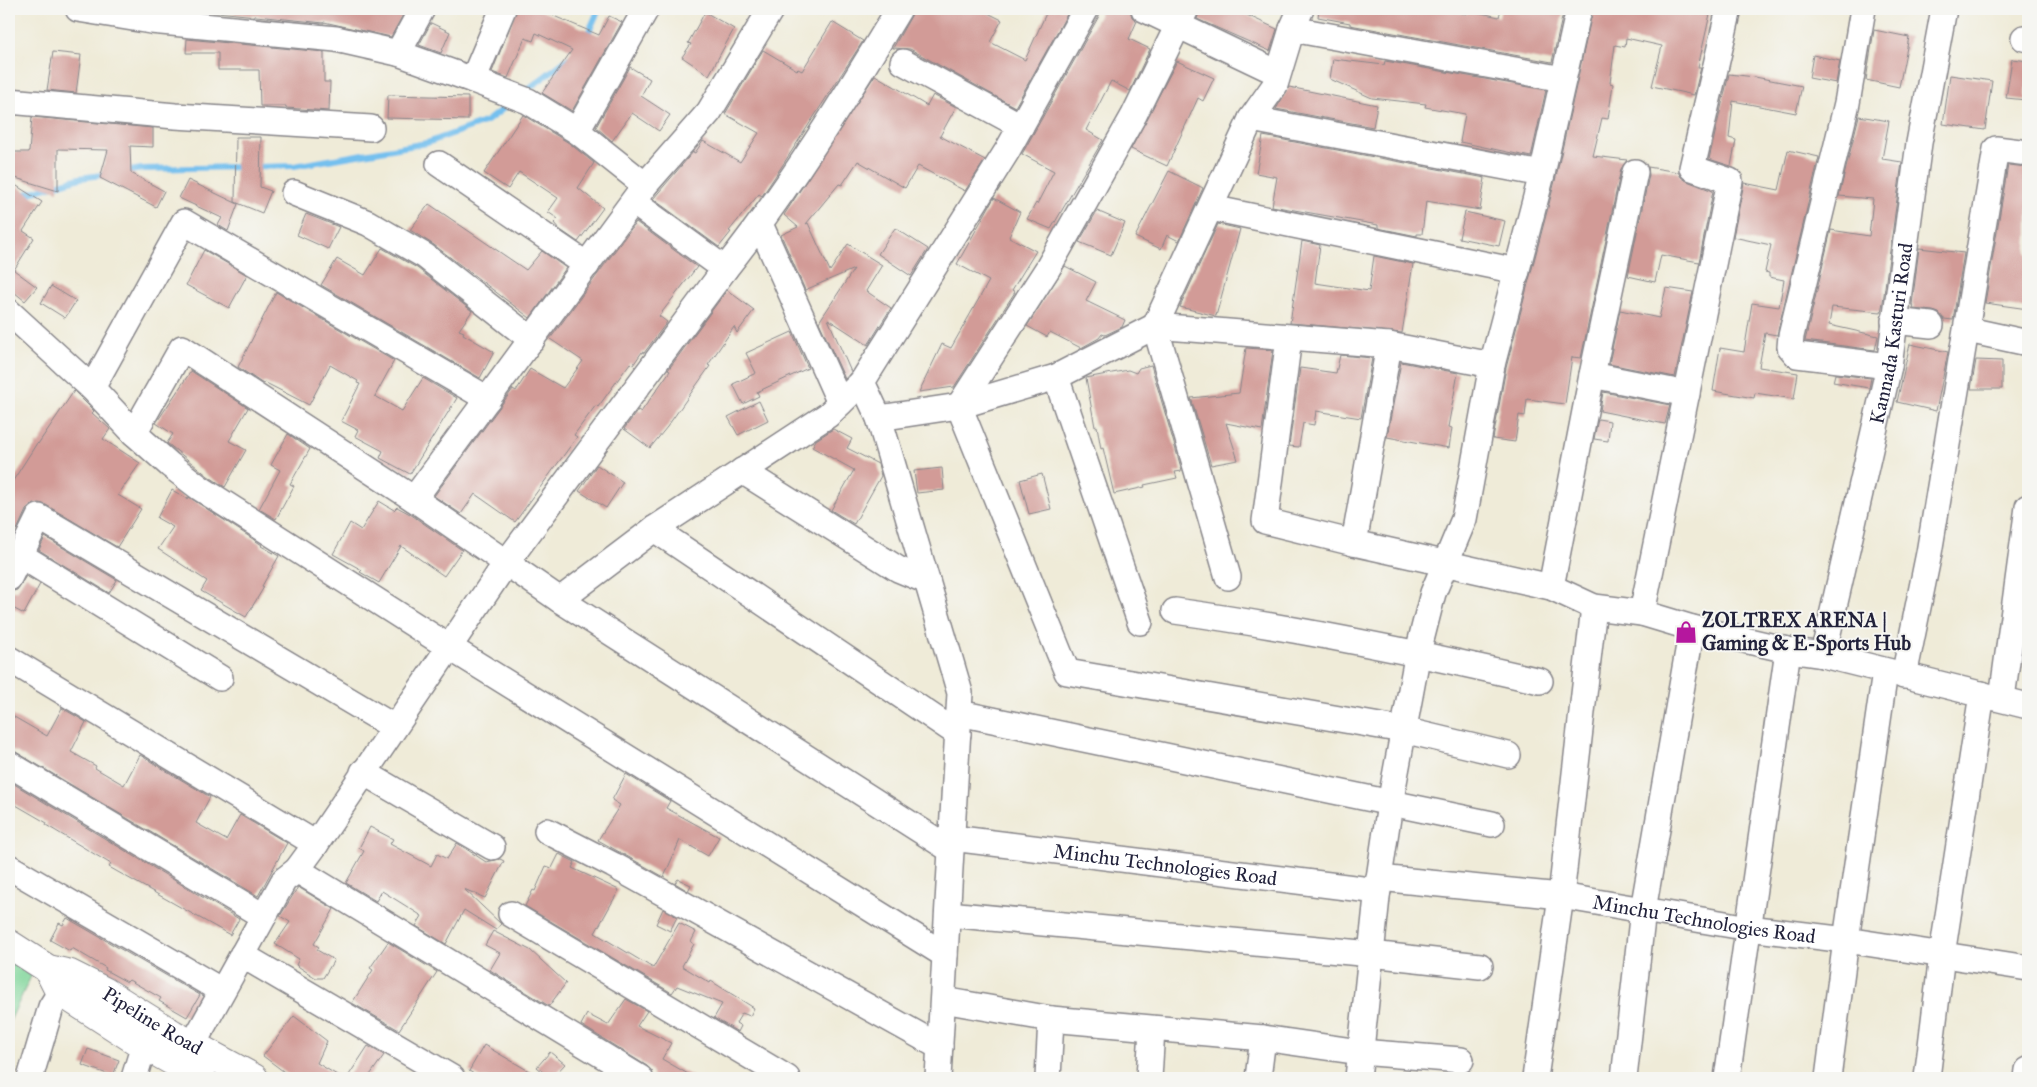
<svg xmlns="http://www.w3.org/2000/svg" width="2037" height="1087" font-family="'IM FELL Great Primer',serif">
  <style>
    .green { fill: #7ed599; stroke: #507c6a }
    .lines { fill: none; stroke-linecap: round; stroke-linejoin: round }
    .stream { stroke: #75c0ee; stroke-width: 6 }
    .building { fill: #d29b97 }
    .minor-casing { stroke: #88868a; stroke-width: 28 }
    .major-casing { stroke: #88868a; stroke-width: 30 }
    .minor { stroke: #fff; stroke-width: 25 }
    .major { stroke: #fff; stroke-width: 28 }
    .labels { text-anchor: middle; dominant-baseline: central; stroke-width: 4; stroke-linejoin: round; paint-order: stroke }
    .street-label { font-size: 20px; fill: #22223b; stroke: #f6f6f2 }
    .poi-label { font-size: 20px; font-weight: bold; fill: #22223b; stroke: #f6f6f2; text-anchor: start }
  </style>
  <rect width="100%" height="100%" fill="#f6f6f2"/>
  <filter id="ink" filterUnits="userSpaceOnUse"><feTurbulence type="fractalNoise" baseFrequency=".02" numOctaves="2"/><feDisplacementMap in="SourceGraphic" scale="10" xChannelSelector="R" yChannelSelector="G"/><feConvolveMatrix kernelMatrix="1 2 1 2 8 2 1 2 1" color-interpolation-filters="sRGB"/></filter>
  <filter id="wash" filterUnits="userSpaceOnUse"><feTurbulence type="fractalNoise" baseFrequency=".0096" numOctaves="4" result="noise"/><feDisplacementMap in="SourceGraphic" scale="20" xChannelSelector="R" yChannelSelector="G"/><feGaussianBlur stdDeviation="1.12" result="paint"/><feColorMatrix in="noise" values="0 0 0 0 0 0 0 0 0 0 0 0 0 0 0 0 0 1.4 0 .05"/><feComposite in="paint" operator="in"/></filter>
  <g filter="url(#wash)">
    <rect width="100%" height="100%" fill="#efebd8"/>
    <path class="green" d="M9 941 33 972 9 1023Z"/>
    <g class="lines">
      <path class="stream" d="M586 38 599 9
        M523 93 569 58
        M254 167 294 166 427 143 487 121 513 101
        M124 172 142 169 244 167
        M9 199 80 178 109 174"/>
    </g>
    <g id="blocks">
      <path class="building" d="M188 9H399L405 11 391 37 324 22V23Z
        M517 9H537L599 35 609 16 622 22 572 111 542 93 572 50 536 33 533 41 525 38 508 78 492 72Z
        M913 9H980L1002 20 990 42 1025 60 1048 9H1070L1015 107 910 49 893 48 911 16Z
        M1100 9H1130L1132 17 1137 21 1129 39 1150 49 1130 91 1111 81 1086 130 1103 140 1051 229 1027 219 1036 203 1037 204 1054 171 1022 154 1099 16Z
        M1200 9H1234L1277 29 1270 51 1197 19Z
        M1319 9H1439L1467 14 1468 10 1499 17 1501 9H1564L1552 62 1350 25V23L1318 17Z
        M1593 9H1707V13L1710 14 1698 67H1701L1694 95 1652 86 1662 46 1626 38 1625 47 1615 45 1610 83 1613 84 1608 119 1602 118 1593 156 1627 160 1621 169 1581 358 1572 357 1565 404 1527 399 1525 416 1519 415 1515 442 1493 439 1506 368 1556 177Z
        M705 12 734 29 709 75 682 57 691 44 688 43Z
        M832 22 863 41 782 166 762 196 759 194 729 231 731 232 719 247 653 199 693 152 695 153 703 141 740 162 759 133 725 114 763 50 797 70 798 69 802 71Z
        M431 23 450 32 441 53 419 45Z
        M1874 30 1909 37 1899 87 1866 80Z
        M187 39 324 52V82H330L329 111 286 108V106H260L259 70H218V53H186Z
        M53 52 81 55 76 93 47 90Z
        M1813 55 1840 61 1836 83 1809 78Z
        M1333 59 1384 65 1385 61 1546 90 1531 157 1460 142 1465 114 1425 107 1426 104 1372 98 1330 79Z
        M2012 59 2028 61 2026 100 2006 98Z
        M1177 61 1214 78 1203 101 1198 98 1167 166 1131 149Z
        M630 67 650 79 641 96 670 115 659 131 632 113 612 141 596 127Z
        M1729 74 1755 77 1802 86 1796 113 1733 101 1729 138 1736 140 1731 166 1709 159Z
        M875 75 927 106 933 95 956 107 940 136 985 160 965 191 918 166 905 188 858 161 842 185 839 184 806 224 808 223 830 271 848 244 882 265 866 291 891 308 868 345 828 319 851 372 845 379 819 322 854 269 805 290 781 235 798 227 784 215Z
        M1950 75 1992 81 1985 130 1943 124Z
        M1289 87 1377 105 1373 127 1276 109Z
        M388 95 468 97V120L387 118Z
        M523 115 569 143 594 163 578 188 603 208 578 242 559 229 554 223 558 219 548 212 558 198 519 172 508 189 484 173Z
        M1859 116 1889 121 1882 159 1902 162 1883 302 1881 312 1832 307 1829 325 1878 336 1875 350 1805 341 1831 230 1869 236 1873 199 1839 196Z
        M32 117 153 128V147L130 146 131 173 164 191 156 207 100 178 108 150 58 149V191L9 176V152H29Z
        M1263 136 1485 178 1480 210 1426 201 1422 234H1417V236L1378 228V225L1272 206 1277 177 1256 173Z
        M236 137H261L260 187 271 191 262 213 235 202Z
        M1788 150 1819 157 1777 335 1765 333 1759 367 1798 373 1794 399 1755 393 1754 398 1713 391 1720 348 1744 352 1752 303 1779 307 1784 280 1769 277V273L1765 272 1771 245 1733 237 1744 183 1779 190Z
        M2008 165 2028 167V238L2026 254H2028V309L1985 303Z
        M1648 167 1678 172 1681 177 1687 181 1713 191 1699 262 1661 255 1655 282 1628 276 1649 175Z
        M1169 171 1203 188 1179 241 1167 235 1161 249 1135 237Z
        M188 180 238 204 228 231 218 225 222 218 179 198Z
        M9 181 42 202 23 231 34 238 14 270 37 287 25 301 9 288Z
        M994 198 1020 212 1009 237 1036 251 1012 290 1015 292 954 387 919 392 942 344 951 348 989 281 957 264Z
        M429 204 526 270 542 251 566 268 530 318 434 245 410 230Z
        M1097 211 1125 223 1111 255 1079 242Z
        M1465 212 1505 221 1499 246 1459 238Z
        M306 214 339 227 328 249 297 235Z
        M636 222 697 267 659 316 667 322 644 353 642 352 633 365 630 363 598 407 596 405 574 435 577 437 515 522 475 494 461 514 434 496 513 389 516 391 530 369 563 388 583 361 550 339Z
        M1218 224 1240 229 1216 316 1180 307Z
        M895 228 928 249 911 276 878 254Z
        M1302 241 1320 245 1315 283 1369 291 1374 256 1413 264 1402 333 1290 323Z
        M382 248 417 268 472 311 459 330 464 332 463 334 494 352 480 378 321 285 337 259 365 275Z
        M1919 248 1964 253 1953 320 1944 319 1939 313 1933 311 1913 309 1914 305H1912Z
        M204 250 247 275 229 308 186 285Z
        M1065 266 1096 282 1086 301 1125 320 1122 327 1105 335 1102 334 1099 338 1081 348 1050 332 1047 337 1027 326Z
        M51 286 76 301 65 318 41 303Z
        M1666 288 1693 292 1675 377 1609 364 1620 310 1659 318Z
        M727 290 754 310 737 333 734 327 708 365 710 366 667 427 650 448 624 429 638 410 641 412 670 371 668 370Z
        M276 292 394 361 375 396 402 411 423 378 457 398 410 474 380 458 383 451 355 436 358 430 341 421 360 384 357 383 358 381 330 365 309 405 264 382 263 384 238 367Z
        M792 332 808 368 757 392 759 396 743 404 733 384 756 373 746 353Z
        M1910 344 1948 352 1936 411 1897 402Z
        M1246 348 1273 350 1262 430 1226 423 1238 460 1211 465 1191 398 1239 393Z
        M1340 355 1372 358 1361 418 1316 411 1314 425 1303 423 1299 447 1289 446 1300 368 1336 373Z
        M1976 360 2002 361V389H1971Z
        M1401 362 1458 373 1448 427 1452 428 1449 448 1387 437Z
        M1151 365 1182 471 1175 472 1177 478 1144 485 1145 487 1114 494 1103 448 1101 449 1097 426 1095 427 1086 378 1128 370 1136 373 1139 368Z
        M191 371 248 408 229 441 246 450 225 487 208 476 167 443 173 434 156 423Z
        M1835 374 1871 378 1869 388 1833 382Z
        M74 391 94 411 92 413 110 429 103 439 140 463 118 495 141 509 117 547 46 505 39 503 32 505 26 510 17 530 9 525V487L37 443 38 444Z
        M1603 392 1670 405 1665 424 1600 411Z
        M759 401 768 420 738 435 728 417Z
        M1598 419 1610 421 1608 441 1594 439Z
        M833 429 852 439 847 448 878 464 881 476 854 524 831 510 854 470 812 447 816 440Z
        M288 434 310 449 290 484 294 486 276 519 259 509 280 470 271 465Z
        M597 465 623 482 606 508 579 491Z
        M942 468 944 490 917 493 914 471Z
        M1042 474 1051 509 1029 514 1020 480Z
        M172 490 188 499 189 497 262 545 261 546 279 556 262 586 264 587 246 617 201 591 207 581 158 549 173 527 157 518Z
        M379 501 394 510 397 507 410 514 462 550 444 576 401 546 379 583 360 572 362 570 333 554 350 523 361 530Z
        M45 537 117 580 109 593 39 550Z
        M26 576 40 584 24 614 9 606V592L17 590Z
        M62 708 86 722 71 752 96 766 95 768 124 785 140 755 210 797 196 823 226 840 240 815 287 843 258 896 16 752 9 750V714L47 736Z
        M626 774 670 801 666 808 719 837 708 856 680 840 664 877 598 840 620 805 612 800Z
        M9 781 239 919 230 935 109 867 111 864 46 825 47 823 9 801Z
        M370 827 393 839 390 844 431 866 437 854 447 859 457 843 486 862 500 859 504 861 485 898 464 889 501 924 496 930 464 910 446 944 416 926 422 916 382 891 376 901 346 883 364 851 359 848Z
        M559 854 575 862 572 868 619 890 595 933 653 968 679 923 696 932 691 942 694 944 682 966 710 983 711 981 754 1008 750 1016 742 1013 736 1023 741 1026 738 1032 714 1018 722 1004 677 986 672 993 525 906 533 890 535 891 546 866 552 868Z
        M678 879 691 885 688 891 675 883Z
        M298 887 334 909 314 944 319 947 317 950 334 960 323 978H316L296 965 299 959 275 944 290 922 280 916Z
        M663 909 677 917 670 931 656 924Z
        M67 918 200 995 187 1017 159 1001 161 998 129 980 127 982 105 970 106 968 72 948 70 951 50 940 59 923 63 925Z
        M493 931 530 950 566 983 549 1006 490 970 500 953 485 945Z
        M388 942 437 972 399 1030 352 1003 373 970 370 968Z
        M626 999 647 1011 637 1026 671 1043 662 1059 695 1078H654L652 1071 647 1066 581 1025 587 1014 608 1025Z
        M294 1016 327 1041 317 1063 342 1078H295L287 1074 263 1056Z
        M484 1045 541 1078H481L469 1071Z
        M368 1046 384 1055 368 1078H347Z
        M88 1049 119 1060 113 1076 82 1065Z
        M550 1052 565 1064 552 1078H550L537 1067Z"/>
    </g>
  </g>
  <g filter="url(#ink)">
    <use href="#blocks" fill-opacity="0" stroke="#88868a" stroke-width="1"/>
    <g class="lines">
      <defs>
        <g id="minor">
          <path d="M78 9 151 21 336 39 398 53 473 80 503 9"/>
          <path d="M1144 9 1278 73"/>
          <path d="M1863 9 1847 103 1791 336 1790 347 1797 355 1889 366"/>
          <path d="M1292 29 1563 79"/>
          <path d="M2024 38 2028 39"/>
          <path d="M398 53 422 9"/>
          <path d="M903 62 1021 126"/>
          <path d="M473 80 528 101 577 131 645 185"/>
          <path d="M9 101 175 116 371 128"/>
          <path d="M1251 119 1542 174"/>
          <path d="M577 131 646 9"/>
          <path d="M439 164 587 265"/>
          <path d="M294 193 368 223 425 256 532 340"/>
          <path d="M633 202 725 269"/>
          <path d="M1211 208 1517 271"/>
          <path d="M760 224 840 403"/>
          <path d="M9 312 92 388 134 433 170 465 200 488 449 647 945 955"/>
          <path d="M1894 321 1931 325"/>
          <path d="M1968 330 2028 343"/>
          <path d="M1289 338 1265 521 1354 543"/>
          <path d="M1389 345 1354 543 1551 587 1594 607 1642 613 1692 628 1788 650 1823 655 2028 706"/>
          <path d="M1592 375 1687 394"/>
          <path d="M1056 377 1140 622"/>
          <path d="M862 382 1007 151 1086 9"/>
          <path d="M92 388 184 222 488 399"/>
          <path d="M959 406 1056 377 1155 326 1251 119 1275 85 1292 29 1301 9"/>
          <path d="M959 406 1048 268 1134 115 1186 9"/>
          <path d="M879 418 959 406 1067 672 1403 730 1508 755"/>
          <path d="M134 433 182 348 414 499 560 600 654 529 828 415 862 382 879 418 960 693 938 1078"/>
          <path d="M742 471 898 569 927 581"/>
          <path d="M414 499 645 185 709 112 771 9"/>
          <path d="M654 529 958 734"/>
          <path d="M20 555 220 678"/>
          <path d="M1228 577 1155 326 1389 345 1492 365"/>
          <path d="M9 578 39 517 394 727"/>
          <path d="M1551 587 1592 375 1635 172"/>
          <path d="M560 600 951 850"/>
          <path d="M1175 611C1298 628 1419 653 1540 681"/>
          <path d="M1642 613 1730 181 1692 168 1729 9"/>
          <path id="s1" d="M1823 655 1889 366 1919 143 1944 9"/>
          <path d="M9 659 316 844"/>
          <path d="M1904 676 1929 553 1996 149 2028 153"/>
          <path d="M2002 698 2028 507"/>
          <path d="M959 713 1492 824"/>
          <path d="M9 764 263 916"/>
          <path d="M363 772 492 847"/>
          <path d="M547 831 613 865 940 1047"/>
          <path id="s2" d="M952 838 1378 891"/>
          <path d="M9 867 222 991"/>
          <path d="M297 870 640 1078"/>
          <path id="s3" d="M1379 878 1561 896 1749 928 1846 940 2028 968"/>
          <path d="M511 914 787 1078"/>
          <path d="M948 914 1371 954 1480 966"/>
          <path d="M242 955 452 1078"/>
          <path d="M943 1000 1051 1019 1263 1038 1360 1052 1461 1060"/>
          <path d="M193 1044 284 880 297 870 316 844 506 563 725 269C790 187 845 98 899 9"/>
          <path d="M30 1078 51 1007 71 975"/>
          <path d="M134 1078 144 1045"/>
          <path d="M1048 1078 1051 1019"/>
          <path d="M1149 1078 1152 1029"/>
          <path d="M1258 1078 1263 1038"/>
          <path d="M1358 1078 1379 878 1390 804 1418 652 1433 593 1464 519 1492 365 1542 174 1579 9"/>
          <path d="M1535 1078 1561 896 1594 607"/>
          <path d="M1624 1078 1643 910 1692 628"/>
          <path d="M1727 1078 1788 650"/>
          <path d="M1828 1078 1846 940 1885 672"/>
          <path d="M1927 1078 1942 955 1982 694"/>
          <path d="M2027 1078 2028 1070"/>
        </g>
        <g id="major">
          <path id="s4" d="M9 944 48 969 70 974 104 991 173 1034 254 1078"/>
          <path d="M48 969 59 991 135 1040 202 1078"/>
        </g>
      </defs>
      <use href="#minor" class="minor-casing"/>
      <use href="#major" class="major-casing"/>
      <use href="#minor" class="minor"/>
      <use href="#major" class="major"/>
    </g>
  </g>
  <defs>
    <symbol id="shop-bare" viewBox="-9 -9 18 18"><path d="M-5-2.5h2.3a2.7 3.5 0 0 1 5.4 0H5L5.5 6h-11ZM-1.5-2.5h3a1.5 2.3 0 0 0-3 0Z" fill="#b5179e" stroke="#f6f6f2" stroke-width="2.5" paint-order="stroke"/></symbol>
  </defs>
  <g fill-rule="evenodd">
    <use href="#shop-bare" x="1670" y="616" width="32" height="32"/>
  </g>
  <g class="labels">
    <g class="street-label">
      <text stroke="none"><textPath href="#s1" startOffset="329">Kannada Kasturi Road</textPath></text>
      <text stroke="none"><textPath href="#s2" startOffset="215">Minchu Technologies Road</textPath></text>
      <text stroke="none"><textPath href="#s3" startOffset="328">Minchu Technologies Road</textPath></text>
      <text stroke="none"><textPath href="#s4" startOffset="164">Pipeline Road</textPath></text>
    </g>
    <g class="poi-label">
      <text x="1702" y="620">ZOLTREX ARENA |<tspan x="1702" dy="23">Gaming &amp; E-Sports Hub</tspan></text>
    </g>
  </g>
  <rect width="2037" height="1087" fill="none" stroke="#f6f6f2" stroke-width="30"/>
</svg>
